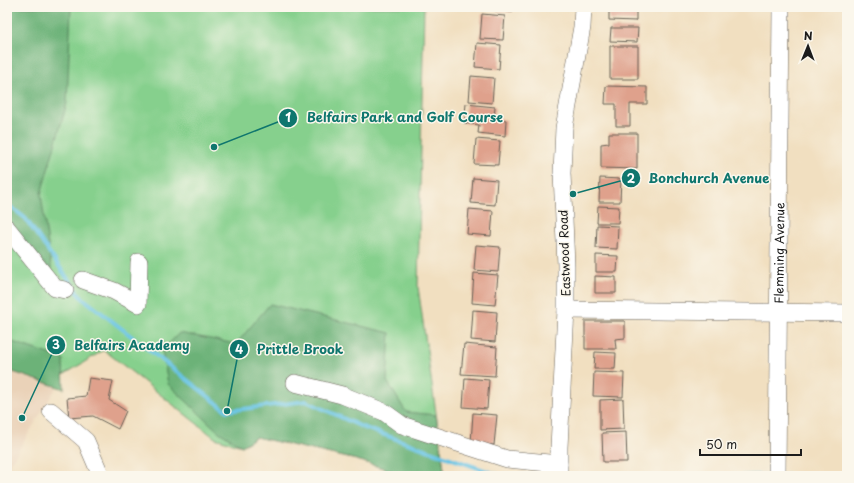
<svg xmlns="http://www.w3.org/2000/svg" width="854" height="483" font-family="'Playpen Sans',sans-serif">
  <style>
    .built { fill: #ead2b8 }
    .green { fill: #86d08d; stroke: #517654 }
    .forest { fill: #6cb278; stroke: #44674a }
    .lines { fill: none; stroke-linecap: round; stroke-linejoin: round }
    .stream { stroke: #67c4e5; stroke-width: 4 }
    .building { fill: #dfa18c }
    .minor-casing { stroke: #676055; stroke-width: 18 }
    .minor { stroke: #fff; stroke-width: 17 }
    .labels { text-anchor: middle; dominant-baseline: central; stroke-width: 3; stroke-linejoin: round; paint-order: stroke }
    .street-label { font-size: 12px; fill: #1c1c1c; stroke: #fbf7ec }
    .leader { fill: none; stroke: #0f766e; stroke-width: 1.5 }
    .callout-dot { fill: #0f766e; stroke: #fbf7ec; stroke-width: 1.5 }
    .mark-label { font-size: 12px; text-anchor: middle; font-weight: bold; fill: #fff }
    .callout-label { font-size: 13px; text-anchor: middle; font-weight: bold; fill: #0f766e; stroke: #fbf7ec; stroke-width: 3; stroke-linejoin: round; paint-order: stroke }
  </style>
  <rect width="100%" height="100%" fill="#fbf7ec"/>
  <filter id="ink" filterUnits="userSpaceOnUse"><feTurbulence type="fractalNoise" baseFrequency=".025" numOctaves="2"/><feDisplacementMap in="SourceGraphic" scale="8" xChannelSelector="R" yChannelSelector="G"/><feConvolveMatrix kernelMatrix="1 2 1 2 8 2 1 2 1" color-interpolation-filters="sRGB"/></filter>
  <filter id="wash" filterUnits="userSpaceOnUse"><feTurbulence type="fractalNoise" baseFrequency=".012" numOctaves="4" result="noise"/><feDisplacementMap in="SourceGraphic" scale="16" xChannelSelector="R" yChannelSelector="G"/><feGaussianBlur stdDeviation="0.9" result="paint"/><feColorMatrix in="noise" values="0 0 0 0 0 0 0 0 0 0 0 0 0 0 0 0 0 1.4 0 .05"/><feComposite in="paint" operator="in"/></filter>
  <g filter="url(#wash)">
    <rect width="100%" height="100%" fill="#f1dfc0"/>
    <path class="built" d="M 7,365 L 59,383 L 7,469 Z"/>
    <path class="green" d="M 7,7 L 424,7 L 418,287 L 445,476 L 417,476 L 393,471 L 357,460 L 256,437 L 242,446 L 215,438 L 104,350 L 60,377 L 7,360 Z"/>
    <path class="forest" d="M 7,7 L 71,7 L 67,103 L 41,194 L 52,273 L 7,221 Z
      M 270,304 L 390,333 L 387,381 L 406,412 L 436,415 L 445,476 L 417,476 L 393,471 L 357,460 L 256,437 L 242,446 L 219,432 L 168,384 L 162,351 L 179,333 L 236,344 Z
      M 7,340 L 63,359 L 64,389 L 7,370 Z"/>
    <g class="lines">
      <path class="stream" d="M 7,204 L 25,218 L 80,296 L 227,411 L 306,401 L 362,427 L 501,476
        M 787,475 L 791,476
        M 740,476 L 764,475"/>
    </g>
    <g id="blocks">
      <path class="building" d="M 488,7 L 512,7 L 512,12 L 488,10 Z
        M 609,7 L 636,8 L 636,21 L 609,20 Z
        M 482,14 L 505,16 L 503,40 L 480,39 Z
        M 611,28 L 638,28 L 637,42 L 610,41 Z
        M 477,43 L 501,45 L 499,69 L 475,67 Z
        M 610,46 L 638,46 L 638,79 L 610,79 Z
        M 471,76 L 494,78 L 492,103 L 469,101 Z
        M 606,86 L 647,87 L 647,104 L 630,104 L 630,126 L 616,126 L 616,104 L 605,104 Z
        M 466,104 L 495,107 L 494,118 L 506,120 L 505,136 L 478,133 L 479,125 L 464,123 Z
        M 609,133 L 637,133 L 637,169 L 601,168 L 601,144 L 609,143 Z
        M 476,139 L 500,141 L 498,165 L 474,164 Z
        M 473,178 L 497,180 L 495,205 L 471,203 Z
        M 600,178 L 621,179 L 620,202 L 599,202 Z
        M 598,206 L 619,207 L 618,223 L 597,223 Z
        M 469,209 L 493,211 L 491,236 L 467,234 Z
        M 597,225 L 618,226 L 617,249 L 596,248 Z
        M 476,245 L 500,247 L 498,272 L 474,270 Z
        M 596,255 L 618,256 L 617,272 L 596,272 Z
        M 474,273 L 498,275 L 495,305 L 472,303 Z
        M 595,276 L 616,277 L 616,293 L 595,293 Z
        M 473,310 L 497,312 L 495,342 L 471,340 Z
        M 585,321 L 625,321 L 625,338 L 615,339 L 616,349 L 585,349 Z
        M 464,344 L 497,347 L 495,376 L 461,374 Z
        M 595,352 L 616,353 L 615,369 L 594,369 Z
        M 594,372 L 624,373 L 623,397 L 593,396 Z
        M 89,378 L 113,381 L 109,400 L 126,411 L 118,429 L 93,416 L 69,418 L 67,398 L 86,396 Z
        M 465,378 L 489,380 L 487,409 L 463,407 Z
        M 623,399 L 624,429 L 600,430 L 600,400 Z
        M 473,413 L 497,415 L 494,445 L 471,443 Z
        M 626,432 L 627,462 L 603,462 L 602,433 Z"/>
    </g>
  </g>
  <g filter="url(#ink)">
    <use href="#blocks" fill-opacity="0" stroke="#676055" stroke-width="1"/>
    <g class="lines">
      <g class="minor-casing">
        <g id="minor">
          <path d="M 7,228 L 55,288 L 65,290"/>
          <path d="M 83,280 L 114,291 L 138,304 L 139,262"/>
          <path d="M 566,310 L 847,313"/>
          <path d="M 295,383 L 342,395 L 384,412 L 402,425 L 507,459 L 559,464"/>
          <path d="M 51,411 L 86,441 L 101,476"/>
          <path d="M 559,476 L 559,447 L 566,310 L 566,265 L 562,173 L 564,128 L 582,27 L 583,7"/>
          <path id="s1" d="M 777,476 L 781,7"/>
        </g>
      </g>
      <use href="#minor" class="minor"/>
    </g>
  </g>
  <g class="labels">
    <g class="street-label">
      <text transform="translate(564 253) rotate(-92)">Eastwood Road</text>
      <text stroke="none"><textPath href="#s1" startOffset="223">Flemming Avenue</textPath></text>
    </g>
  </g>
  <path class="leader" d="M214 147L288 118M573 194L631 178M22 418L56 345M227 411L239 349"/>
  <g class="callout-dot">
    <circle cx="214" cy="147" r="4"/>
    <circle cx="573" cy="194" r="4"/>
    <circle cx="22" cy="418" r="4"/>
    <circle cx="227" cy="411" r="4"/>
    <circle cx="288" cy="118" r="10"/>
    <circle cx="631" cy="178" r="10"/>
    <circle cx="56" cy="345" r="10"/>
    <circle cx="239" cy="349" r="10"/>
  </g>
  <g class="mark-label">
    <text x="288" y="122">1</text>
    <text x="631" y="183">2</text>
    <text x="56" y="349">3</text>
    <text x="239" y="354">4</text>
  </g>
  <g class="callout-label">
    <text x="405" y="122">Belfairs Park and Golf Course</text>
    <text x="709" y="183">Bonchurch Avenue</text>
    <text x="132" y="350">Belfairs Academy</text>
    <text x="300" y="354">Prittle Brook</text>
  </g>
  <rect width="854" height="483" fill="none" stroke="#fbf7ec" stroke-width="24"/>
  <g transform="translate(808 46) rotate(1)" stroke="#fbf7ec" stroke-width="3" paint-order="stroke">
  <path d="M0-3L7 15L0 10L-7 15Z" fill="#1c1c1c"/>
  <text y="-6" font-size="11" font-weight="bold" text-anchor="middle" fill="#1c1c1c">N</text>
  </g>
  <path d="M700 449v6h101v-6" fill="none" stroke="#1c1c1c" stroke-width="2"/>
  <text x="706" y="449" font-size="12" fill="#1c1c1c" stroke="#fbf7ec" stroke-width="3" paint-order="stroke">50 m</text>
</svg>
